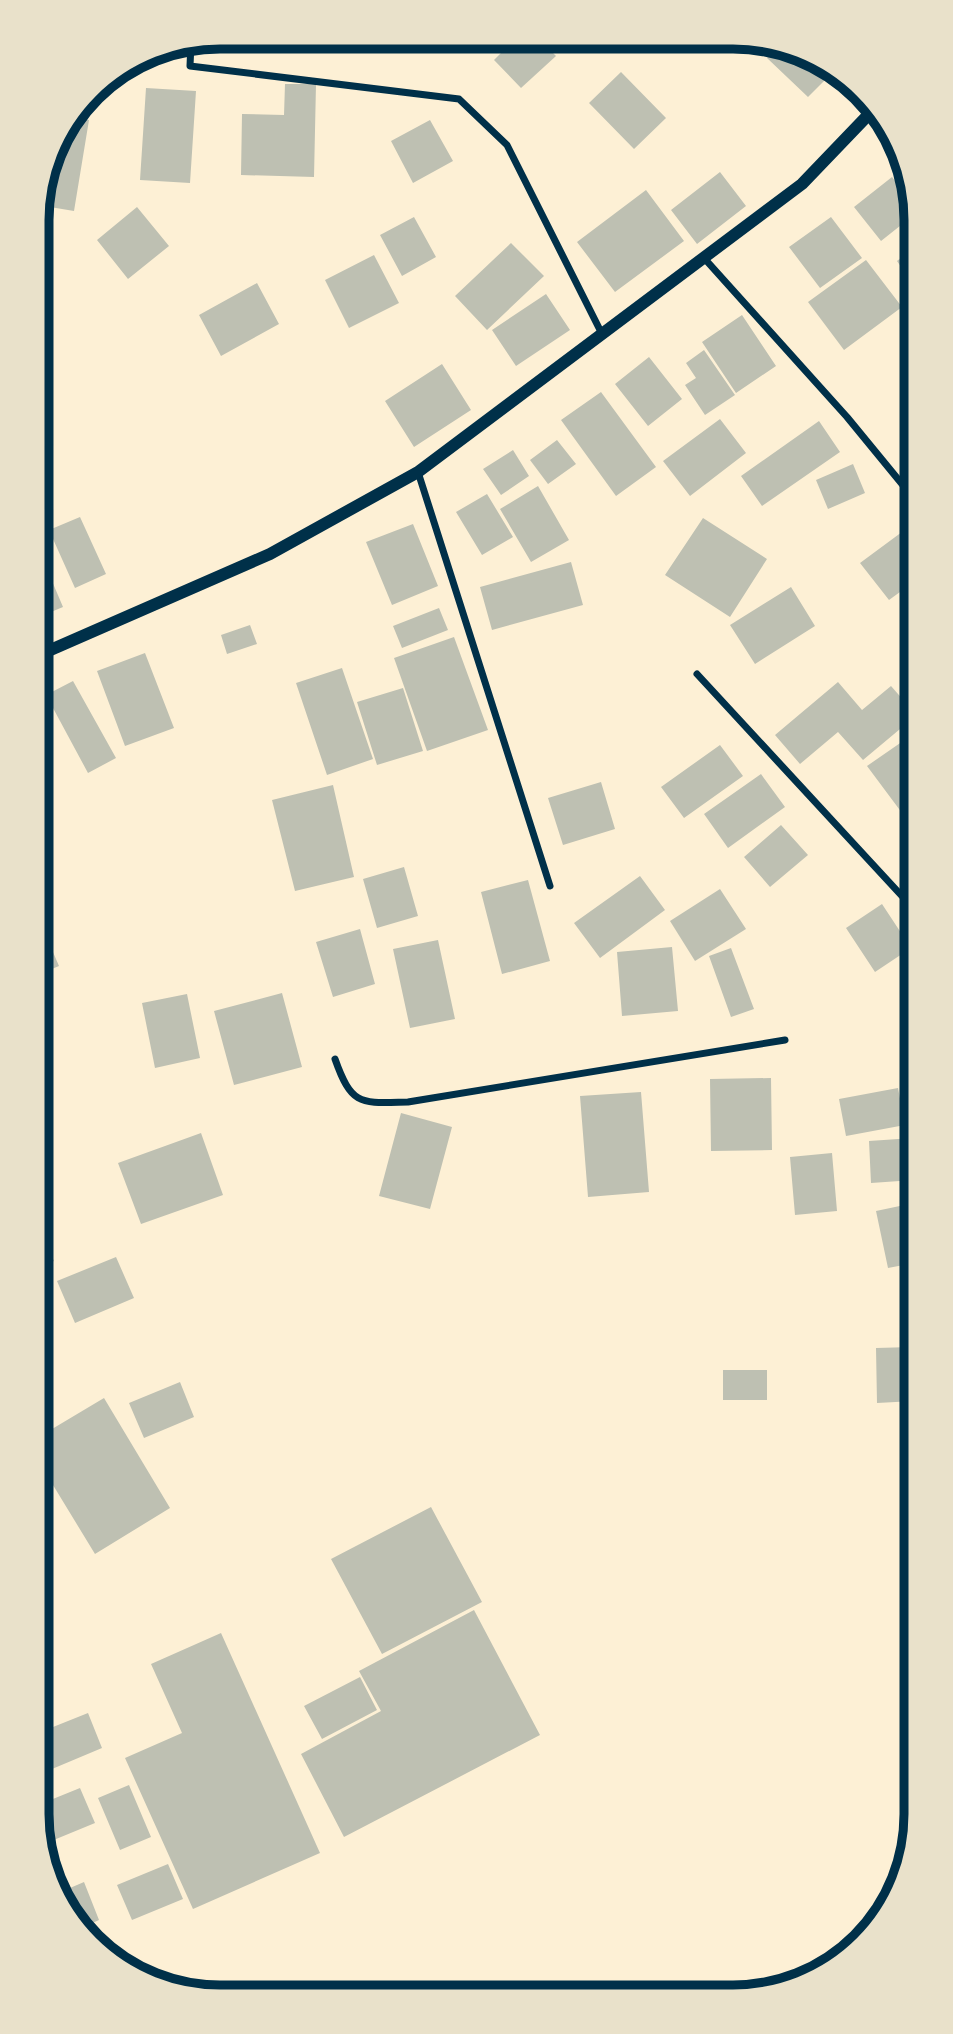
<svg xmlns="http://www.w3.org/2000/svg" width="953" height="2034" font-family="'Noto Sans',sans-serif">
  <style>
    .building { fill: #bec0b2 }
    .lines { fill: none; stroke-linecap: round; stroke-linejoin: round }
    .minor { stroke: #003049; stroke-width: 7 }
    .tertiary { stroke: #003049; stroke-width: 12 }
    .rim { fill: none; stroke: #003049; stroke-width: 9 }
  </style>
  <rect width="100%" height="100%" fill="#fdf0d5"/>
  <path class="building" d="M 220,37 L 250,37 L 250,47 L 201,47 L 201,41 Z
    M 453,38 L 482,38 L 474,51 Z
    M 515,39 L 539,39 L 556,56 L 521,88 L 494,60 Z
    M 563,39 L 586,39 L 577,51 Z
    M 779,45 L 804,58 L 833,72 L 808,97 L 767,58 Z
    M 621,72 L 666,118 L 634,149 L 589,103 Z
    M 285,84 L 316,84 L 314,177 L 241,175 L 242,114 L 284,115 Z
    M 146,88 L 196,91 L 190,183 L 140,180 Z
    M 72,117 L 89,120 L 74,211 L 38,205 L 56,139 Z
    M 430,120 L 453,161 L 413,183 L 391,141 Z
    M 720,172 L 746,206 L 697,244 L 671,210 Z
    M 892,177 L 910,200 L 910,218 L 881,241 L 854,207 Z
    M 646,190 L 684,241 L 615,292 L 577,242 Z
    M 137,207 L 169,246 L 128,279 L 97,240 Z
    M 414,217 L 436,257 L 402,276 L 380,235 Z
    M 831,217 L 862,258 L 820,288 L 789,247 Z
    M 511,243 L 544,276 L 487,330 L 455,296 Z
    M 910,251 L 910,280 L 897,261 Z
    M 374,255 L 399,303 L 349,328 L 325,280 Z
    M 866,260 L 902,307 L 844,350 L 808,302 Z
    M 257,283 L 279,324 L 221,356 L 199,315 Z
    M 546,294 L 570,330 L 516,366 L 492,330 Z
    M 742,315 L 776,366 L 736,393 L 702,342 Z
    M 704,350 L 735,395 L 705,415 L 685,385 L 696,378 L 686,363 Z
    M 649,357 L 682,399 L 648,426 L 615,384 Z
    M 442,364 L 471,410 L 414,447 L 385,401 Z
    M 601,392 L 656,467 L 616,496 L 561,420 Z
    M 720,419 L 746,453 L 690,496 L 663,461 Z
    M 819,421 L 840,452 L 762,506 L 741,476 Z
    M 557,440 L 576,464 L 548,484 L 530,460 Z
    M 513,450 L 529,476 L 501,495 L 483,469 Z
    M 853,464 L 865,493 L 828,509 L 816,480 Z
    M 538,486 L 569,540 L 531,562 L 500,509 Z
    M 487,494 L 513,537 L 482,555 L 456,512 Z
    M 80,517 L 106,574 L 75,588 L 49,530 Z
    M 703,518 L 767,559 L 730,617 L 665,575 Z
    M 413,524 L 438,586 L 392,605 L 366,542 Z
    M 906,529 L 911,536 L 911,584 L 889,600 L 860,563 Z
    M 38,548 L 63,607 L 39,617 L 39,594 Z
    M 571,562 L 583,605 L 492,630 L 480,587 Z
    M 791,587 L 815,626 L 755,664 L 730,625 Z
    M 911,605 L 912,623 L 903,611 Z
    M 439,608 L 448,630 L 402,648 L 393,626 Z
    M 250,625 L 257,644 L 227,654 L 221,635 Z
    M 454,637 L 488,730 L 427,751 L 394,658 Z
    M 145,653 L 174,728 L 125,746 L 97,671 Z
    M 342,668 L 373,759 L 327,775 L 296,683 Z
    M 73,681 L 116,758 L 88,773 L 46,695 Z
    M 838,682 L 862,710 L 891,686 L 912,710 L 912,719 L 863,760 L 838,732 L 800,764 L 775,735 Z
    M 403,688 L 423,751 L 377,765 L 357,702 Z
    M 906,739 L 912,747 L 912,812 L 905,817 L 867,766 Z
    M 720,745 L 743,776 L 684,818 L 661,787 Z
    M 761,774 L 785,807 L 728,848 L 704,814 Z
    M 601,782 L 615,829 L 563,845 L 548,798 Z
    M 333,785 L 354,877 L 295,891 L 272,800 Z
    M 781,825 L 808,855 L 770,887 L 744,857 Z
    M 404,867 L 418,916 L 377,928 L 363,879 Z
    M 640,876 L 665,910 L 600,958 L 574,923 Z
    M 528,880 L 550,961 L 502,974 L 481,892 Z
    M 720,889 L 746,929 L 695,961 L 670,921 Z
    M 882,904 L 911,948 L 875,972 L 846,928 Z
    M 40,922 L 59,966 L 40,974 Z
    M 360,929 L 375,984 L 333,997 L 316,942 Z
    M 438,940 L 455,1019 L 410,1028 L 393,949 Z
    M 672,947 L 678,1011 L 622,1016 L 617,952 Z
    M 731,948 L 754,1009 L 731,1017 L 709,956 Z
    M 913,986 L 913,1012 L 904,990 Z
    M 282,993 L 302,1067 L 234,1085 L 214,1011 Z
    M 187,994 L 200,1058 L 155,1068 L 142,1003 Z
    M 771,1078 L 772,1150 L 711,1151 L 710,1079 Z
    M 898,1088 L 905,1125 L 846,1136 L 839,1099 Z
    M 641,1092 L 649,1192 L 588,1197 L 580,1096 Z
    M 401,1113 L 452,1127 L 430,1209 L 379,1196 Z
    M 201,1133 L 223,1195 L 141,1224 L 118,1163 Z
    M 913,1138 L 914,1180 L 871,1183 L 869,1141 Z
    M 832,1153 L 837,1211 L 795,1215 L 790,1157 Z
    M 914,1203 L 914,1263 L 888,1268 L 876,1211 Z
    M 41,1234 L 54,1261 L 41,1267 Z
    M 116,1257 L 134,1298 L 75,1323 L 57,1281 Z
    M 912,1347 L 914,1401 L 877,1403 L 876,1348 Z
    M 723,1370 L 767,1370 L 767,1400 L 723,1400 Z
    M 180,1382 L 194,1417 L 144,1438 L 129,1403 Z
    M 104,1398 L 170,1508 L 95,1554 L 42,1467 L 42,1435 Z
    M 431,1507 L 482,1602 L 382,1654 L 331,1559 Z
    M 474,1610 L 540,1735 L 344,1837 L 301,1754 L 381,1711 L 359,1671 Z
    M 221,1633 L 320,1853 L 193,1909 L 125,1758 L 182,1733 L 151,1664 Z
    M 360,1677 L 377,1710 L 322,1739 L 304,1706 Z
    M 88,1713 L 102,1748 L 52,1769 L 43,1746 L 43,1731 Z
    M 129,1785 L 151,1837 L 120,1850 L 98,1798 Z
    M 80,1788 L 95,1823 L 44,1844 L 43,1803 Z
    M 168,1864 L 183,1899 L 132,1920 L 117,1885 Z
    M 84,1882 L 99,1920 L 84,1927 L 63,1891 Z"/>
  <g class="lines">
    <path class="minor" d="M 191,43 L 190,66 L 459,99 L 507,145 L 602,334
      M 704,258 L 847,417 L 911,495
      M 418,472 L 550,886
      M 697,674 L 913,908
      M 335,1059 C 352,1107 361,1103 408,1102 L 785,1040"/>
    <path class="tertiary" d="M 39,655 L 270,554 L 418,472 L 802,184 L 872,111"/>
  </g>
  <path d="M0 0H953V2034H0ZM220 49H733A171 171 0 0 1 904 220V1814A171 171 0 0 1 733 1985H220A171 171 0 0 1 49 1814V220A171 171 0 0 1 220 49Z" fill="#e9e1ca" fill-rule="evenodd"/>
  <path class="rim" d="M220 49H733A171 171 0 0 1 904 220V1814A171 171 0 0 1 733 1985H220A171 171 0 0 1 49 1814V220A171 171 0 0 1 220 49Z"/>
</svg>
